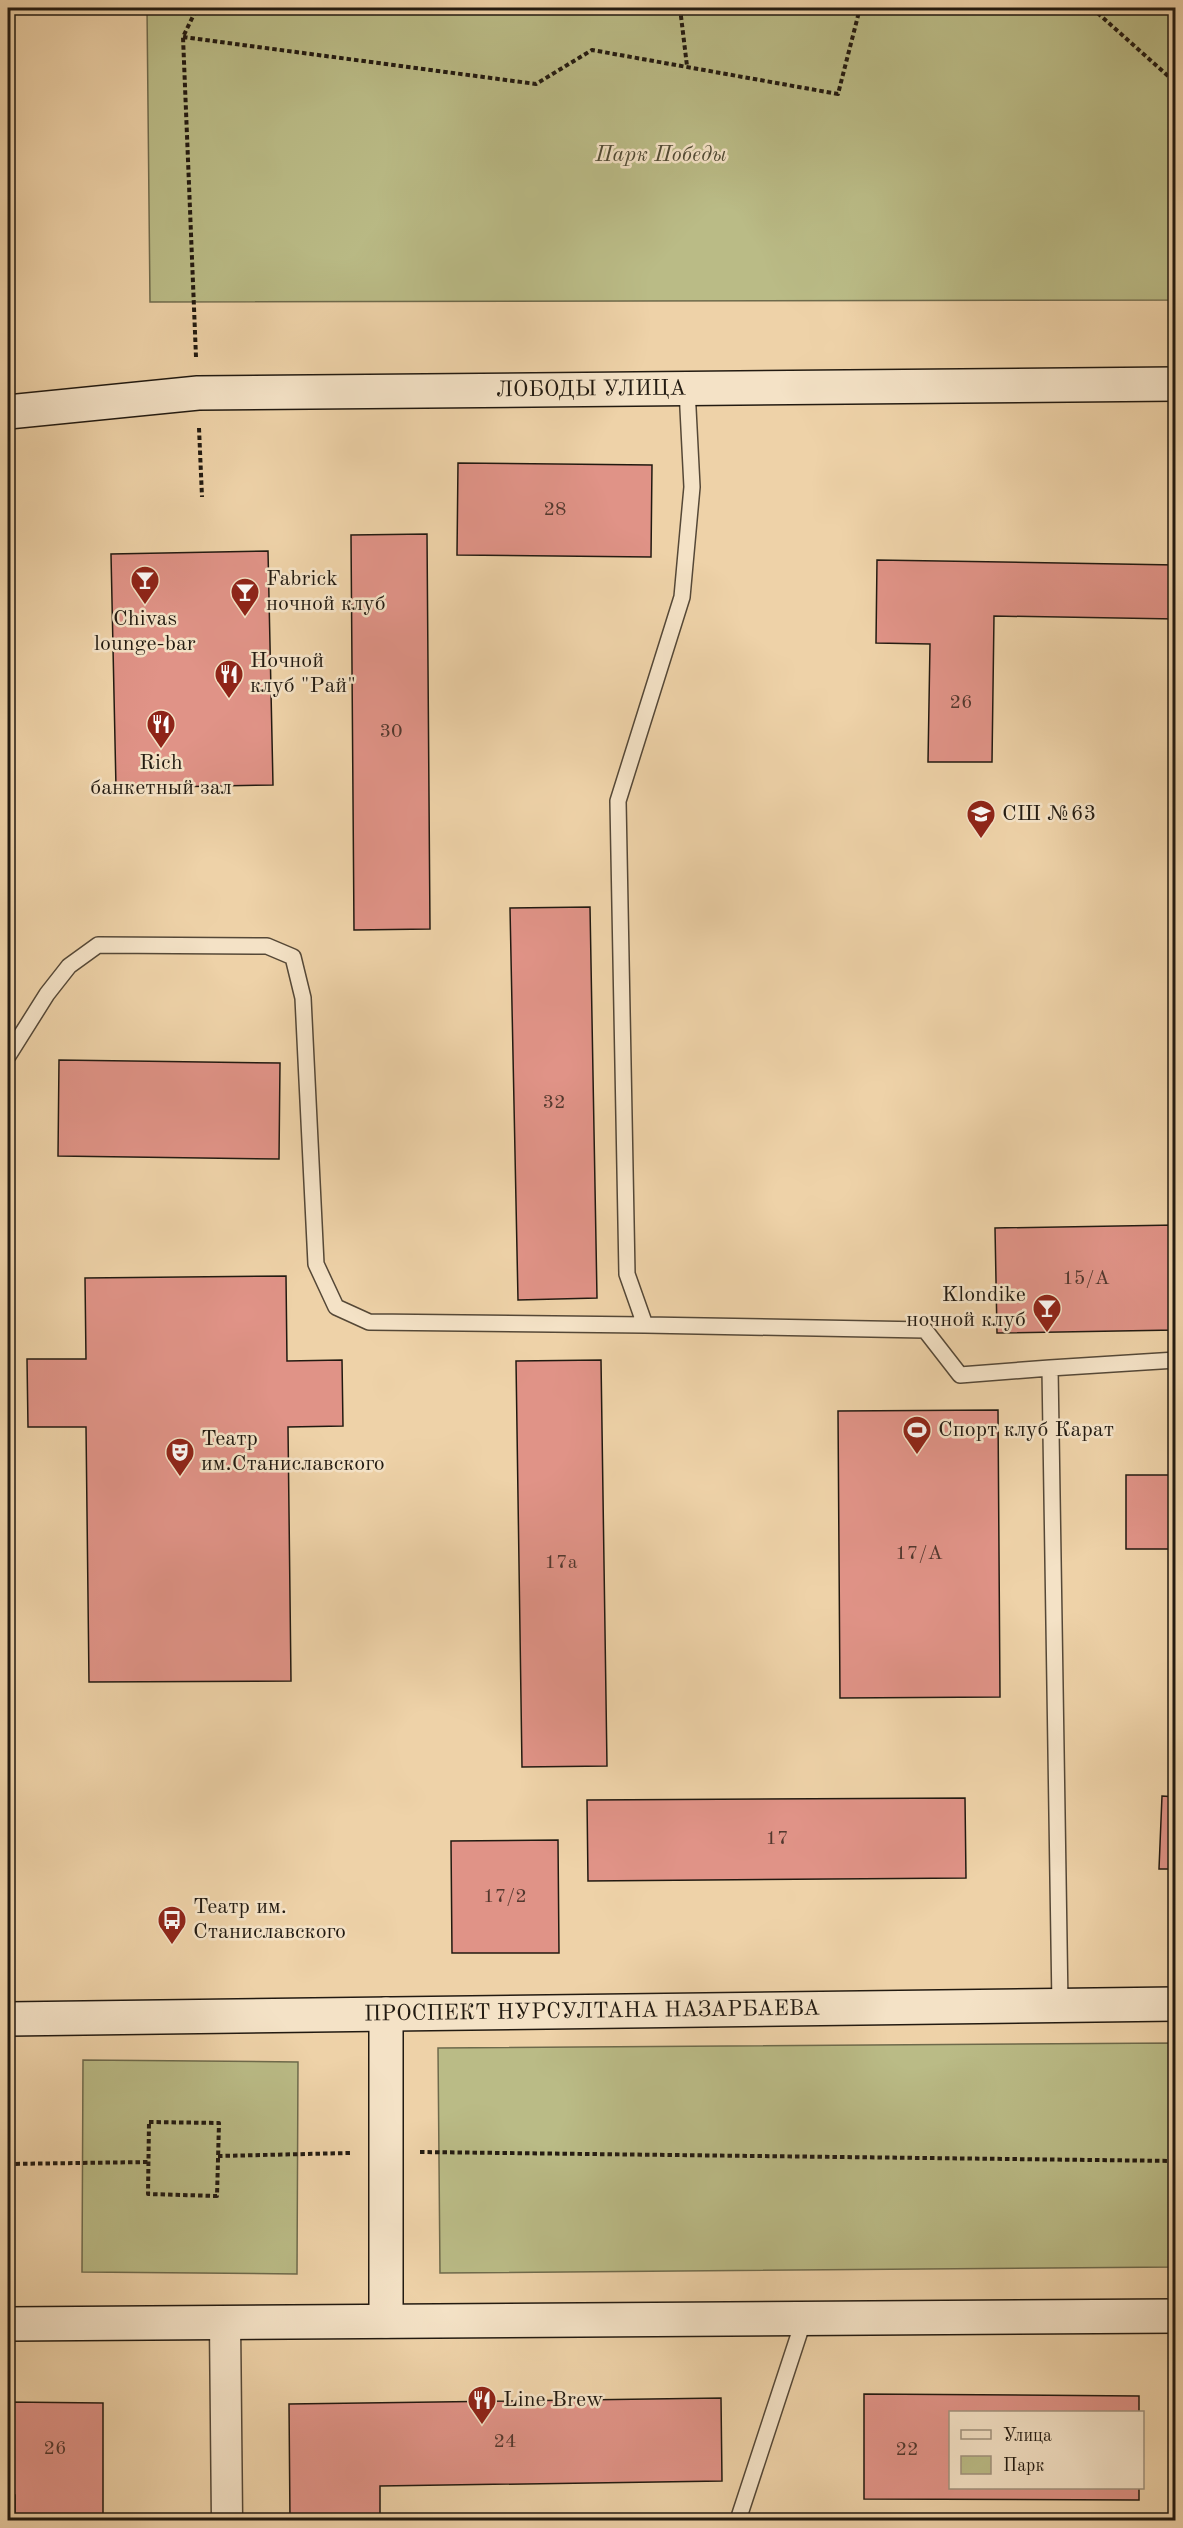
<svg xmlns="http://www.w3.org/2000/svg" width="1183" height="2528" font-family="'Old Standard TT',serif">
  <style>
    .green { fill: #babb86; stroke: #6e6a4c; stroke-width: 1.5 }
    .building { fill: #e09387; stroke: #221a11; stroke-width: 1.5 }
    .lines { fill: none; stroke-linecap: round; stroke-linejoin: round }
    .lane-casing { stroke: #554837; stroke-width: 18 }
    .street-casing { stroke: #554837; stroke-width: 33 }
    .secondary-casing { stroke: #221a11; stroke-width: 36 }
    .path { stroke: #221a11; stroke-width: 4; stroke-dasharray: 4.5 3; stroke-linecap: butt }
    .lane { stroke: #f4e2c6; stroke-width: 15 }
    .street { stroke: #f4e2c6; stroke-width: 30 }
    .secondary { stroke: #f4e2c6; stroke-width: 33 }
    .labels { text-anchor: middle; dominant-baseline: central; stroke-width: 5; stroke-linejoin: round; paint-order: stroke }
    .number-label { font-size: 20px; fill: #52382e }
    .park-label { font-size: 22px; font-style: italic; fill: #504a34; stroke: #f4e2c6 }
    .street-label { font-size: 22px; fill: #221a11; stroke: #f4e2c6 }
    .poi-label { font-size: 22px; fill: #221a11; stroke: #f4e2c6; text-anchor: start }
  </style>
  <rect width="100%" height="100%" fill="#eed2a8"/>
  <filter id="stains"><feTurbulence type="fractalNoise" baseFrequency=".00333" numOctaves="4"/><feColorMatrix values="0 0 0 0 .2 0 0 0 0 .09 0 0 0 0 .02 0 0 0 .5 -.17"/></filter>
  <radialGradient id="worn" r=".72"><stop offset=".6" stop-color="#630" stop-opacity="0"/><stop offset="1" stop-color="#630" stop-opacity=".3"/></radialGradient>
  <path class="green" d="M 147,8 L 1175,8 L 1175,300 L 150,302 Z
    M 1175,2043 L 1175,2267 L 440,2273 L 438,2048 Z
    M 83,2060 L 298,2062 L 297,2274 L 82,2272 Z"/>
  <path class="building" d="M 458,463 L 652,465 L 651,557 L 457,555 Z
    M 8,512 L 10,512 L 13,902 L 8,902 Z
    M 427,534 L 430,929 L 354,930 L 351,535 Z
    M 268,551 L 273,785 L 116,788 L 111,554 Z
    M 877,560 L 1176,565 L 1176,619 L 994,616 L 992,762 L 928,762 L 930,644 L 876,643 Z
    M 590,907 L 597,1298 L 518,1300 L 510,908 Z
    M 59,1060 L 280,1063 L 279,1159 L 58,1156 Z
    M 1176,1225 L 1176,1330 L 997,1333 L 995,1228 Z
    M 286,1276 L 287,1361 L 342,1360 L 343,1426 L 288,1427 L 291,1681 L 89,1682 L 86,1427 L 28,1427 L 27,1359 L 86,1359 L 85,1278 Z
    M 601,1360 L 607,1766 L 522,1767 L 516,1361 Z
    M 998,1410 L 1000,1697 L 840,1698 L 838,1411 Z
    M 1126,1475 L 1176,1475 L 1176,1549 L 1126,1549 Z
    M 1162,1796 L 1176,1797 L 1176,1869 L 1159,1869 Z
    M 965,1798 L 966,1878 L 588,1881 L 587,1800 Z
    M 558,1840 L 559,1953 L 452,1953 L 451,1841 Z
    M 864,2394 L 1139,2396 L 1139,2412 L 950,2412 L 950,2488 L 1139,2488 L 1139,2500 L 864,2499 Z
    M 721,2398 L 722,2481 L 380,2486 L 380,2520 L 290,2520 L 289,2404 Z
    M 8,2402 L 103,2403 L 103,2520 L 15,2520 L 15,2495 L 8,2495 Z"/>
  <g class="lines">
    <g class="lane-casing">
      <path id="lane" d="M 687,389 L 692,487 L 682,597 L 618,801 L 627,1274 L 645,1325 L 925,1330 L 960,1375 L 1050,1368
        M 8,1056 L 47,994 L 69,966 L 98,945 L 267,946 L 293,957 L 303,998 L 316,1264 L 336,1307 L 369,1322 L 645,1325
        M 1060,2005 L 1050,1368 L 1176,1360
        M 738,2520 L 804,2319"/>
    </g>
    <g class="street-casing">
      <path id="street" d="M 225,2323 L 227,2520"/>
    </g>
    <g class="secondary-casing">
      <g id="secondary">
        <path id="s1" d="M 8,412 L 198,393 L 1176,384"/>
        <path id="s2" d="M 8,2019 L 1176,2004"/>
        <path d="M 386,2321 L 386,2014"/>
        <path d="M 8,2324 L 1176,2316"/>
      </g>
    </g>
    <path class="path" d="M 680,8 L 687,66
      M 1092,8 L 1176,83
      M 183,37 L 536,84 L 592,50 L 838,94 L 860,8
      M 196,357 L 183,37 L 197,8
      M 199,428 L 202,497
      M 149,2122 L 219,2123 L 217,2196 L 148,2194 Z
      M 420,2152 L 1176,2161
      M 218,2156 L 350,2153
      M 8,2164 L 149,2162"/>
    <use href="#lane" class="lane"/>
    <use href="#street" class="street"/>
    <use href="#secondary" class="secondary"/>
  </g>
  <defs>
    <g id="bar-pin" transform="scale(1.5)"><path d="M0 17L-7.5 6A9.5 9.5 0 1 1 7.5 6Z" fill="#8f2418" stroke="#f4e2c6"/><path d="M-6-5H6L.8 .8V4.5H3.5V6h-7V4.5H-.8V.8Z" fill="#fff"/></g>
    <g id="restaurant-pin" transform="scale(1.5)"><path d="M0 17L-7.5 6A9.5 9.5 0 1 1 7.5 6Z" fill="#8f2418" stroke="#f4e2c6"/><path d="M-5-6h1v4h1v-4h1v4h1v-4h1v5L-1.5 .5V6h-2V.5L-5-1ZM5-6V6H3V1.5H1.5Q1.5-4 5-6Z" fill="#fff"/></g>
    <g id="school-pin" transform="scale(1.5)"><path d="M0 17L-7.5 6A9.5 9.5 0 1 1 7.5 6Z" fill="#8f2418" stroke="#f4e2c6"/><path d="M0-5L7-2L0 1L-7-2ZM-4 1L0 2.5L4 1V4Q0 6-4 4Z" fill="#fff"/></g>
    <g id="stadium-pin" transform="scale(1.5)"><path d="M0 17L-7.5 6A9.5 9.5 0 1 1 7.5 6Z" fill="#8f2418" stroke="#f4e2c6"/><path d="M0-5a6.5 5 0 1 0 0 10a6.5 5 0 1 0 0-10ZM-3.5-1.8h7v3.6h-7Z" fill="#fff"/></g>
    <g id="theatre-pin" transform="scale(1.5)"><path d="M0 17L-7.5 6A9.5 9.5 0 1 1 7.5 6Z" fill="#8f2418" stroke="#f4e2c6"/><path d="M-5-5.5Q0-4 5-5.5V0Q5 5 0 6Q-5 5-5 0ZM-3.3-2.5H-1v1.5H-3.3ZM1-2.5H3.3v1.5H1ZM-2.8 1Q0 5.5 2.8 1Z" fill="#fff"/></g>
    <g id="bus-pin" transform="scale(1.5)"><path d="M0 17L-7.5 6A9.5 9.5 0 1 1 7.5 6Z" fill="#8f2418" stroke="#f4e2c6"/><path d="M-5-6H5V4H4V6H2V4H-2V6H-4V4H-5ZM-3.5-4V0h7V-4ZM-3.5 1.2v1.5H-2V1.2ZM2 1.2v1.5H3.5V1.2Z" fill="#fff"/></g>
  </defs>
  <g fill-rule="evenodd">
    <use href="#bar-pin" x="145" y="580"/>
    <use href="#bar-pin" x="245" y="592"/>
    <use href="#restaurant-pin" x="229" y="674"/>
    <use href="#restaurant-pin" x="161" y="724"/>
    <use href="#school-pin" x="981" y="814"/>
    <use href="#bar-pin" x="1047" y="1308"/>
    <use href="#stadium-pin" x="917" y="1430"/>
    <use href="#theatre-pin" x="180" y="1452"/>
    <use href="#bus-pin" x="172" y="1920"/>
    <use href="#restaurant-pin" x="482" y="2400"/>
  </g>
  <g class="labels">
    <g class="number-label">
      <text x="555" y="510">28</text>
      <text x="961" y="703">26</text>
      <text x="391" y="732">30</text>
      <text x="554" y="1103">32</text>
      <text x="1086" y="1279">15/А</text>
      <text x="919" y="1554">17/А</text>
      <text x="561" y="1563">17а</text>
      <text x="777" y="1839">17</text>
      <text x="505" y="1897">17/2</text>
      <text x="505" y="2442">24</text>
      <text x="55" y="2449">26</text>
      <text x="907" y="2450">22</text>
    </g>
    <g class="park-label">
      <text x="661" y="155">Парк Победы</text>
    </g>
    <g class="street-label">
      <text stroke="none"><textPath href="#s1" startOffset="584">ЛОБОДЫ УЛИЦА</textPath></text>
      <text stroke="none"><textPath href="#s2" startOffset="584">ПРОСПЕКТ НУРСУЛТАНА НАЗАРБАЕВА</textPath></text>
    </g>
    <g class="poi-label">
      <text x="266" y="579">Fabrick<tspan x="266" dy="25">ночной клуб</tspan></text>
      <text x="145" y="619" text-anchor="middle">Chivas<tspan x="145" dy="25">lounge-bar</tspan></text>
      <text x="250" y="661">Ночной<tspan x="250" dy="25">клуб "Рай"</tspan></text>
      <text x="161" y="763" text-anchor="middle">Rich<tspan x="161" dy="25">банкетный зал</tspan></text>
      <text x="1002" y="814">СШ №63</text>
      <text x="1026" y="1295" text-anchor="end">Klondike<tspan x="1026" dy="25">ночной клуб</tspan></text>
      <text x="938" y="1430">Спорт клуб Карат</text>
      <text x="201" y="1439">Театр<tspan x="201" dy="25">им.Станиславского</tspan></text>
      <text x="193" y="1907">Театр им.<tspan x="193" dy="25">Станиславского</tspan></text>
      <text x="503" y="2400">Line Brew</text>
    </g>
  </g>
  <rect width="1183" height="2528" fill="none" stroke="#eed2a8" stroke-width="30"/>
  <rect x="9" y="9" width="1165" height="2510" fill="none" stroke="#221a11" stroke-width="3"/>
  <rect x="15" y="15" width="1153" height="2498" fill="none" stroke="#221a11" stroke-width="1.5"/>
  <rect x="949" y="2411" width="195" height="78" fill="#f4e2c6" stroke="#a0927e" stroke-width="1.5"/>
  <rect x="961" y="2430" width="30" height="9" fill="#f4e2c6" stroke="#a0927e" stroke-width="1.5"/>
  <text x="1003" y="2441" font-size="18" fill="#221a11">Улица</text>
  <rect x="961" y="2456" width="30" height="18" fill="#babb86" stroke="#a0927e" stroke-width="1.5"/>
  <text x="1003" y="2471" font-size="18" fill="#221a11">Парк</text>
  <rect width="100%" height="100%" filter="url(#stains)"/>
  <rect width="100%" height="100%" fill="url(#worn)"/>
</svg>
